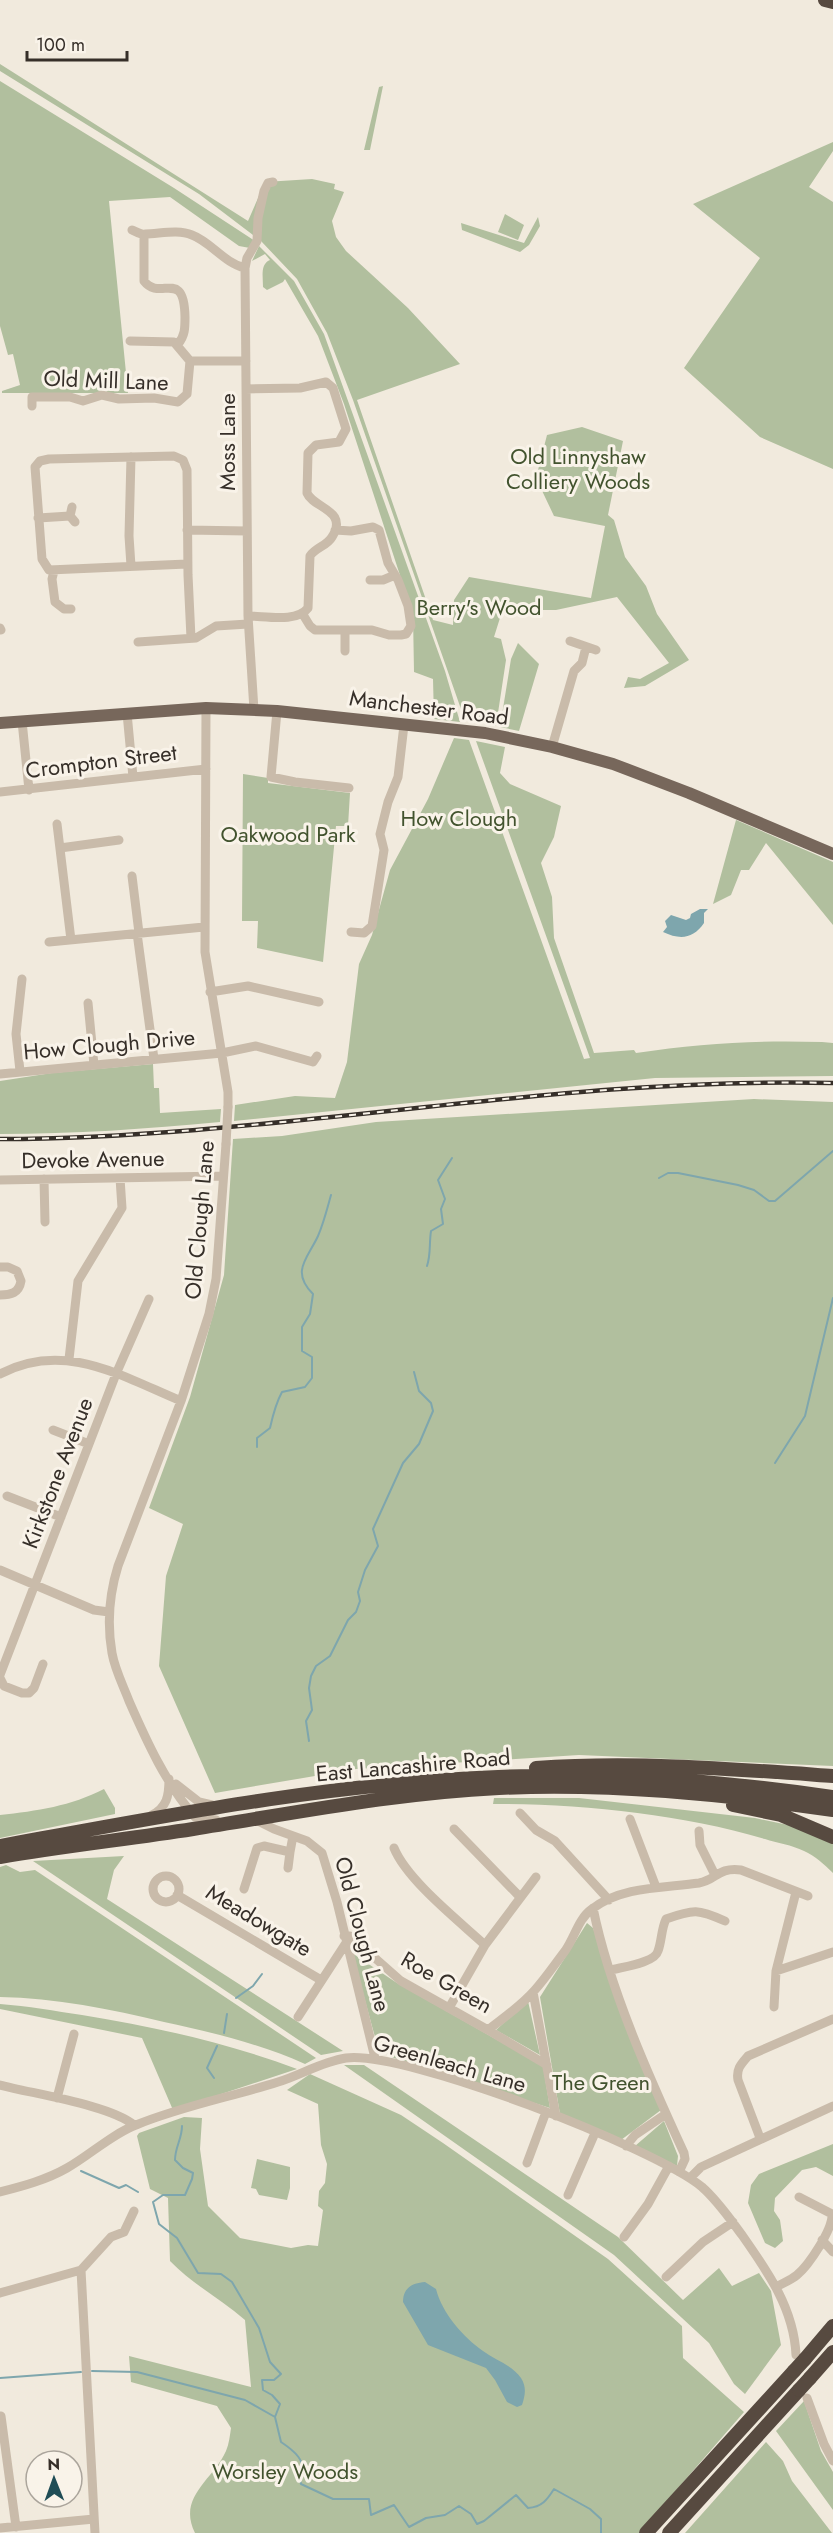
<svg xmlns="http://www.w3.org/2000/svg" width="833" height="2533" font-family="Jost,sans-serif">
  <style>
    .green { fill: #b1bf9e }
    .water { fill: #7ea6ad }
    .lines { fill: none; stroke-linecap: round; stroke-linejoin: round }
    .stream { stroke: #7ea6ad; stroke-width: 2 }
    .minor { stroke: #c9bbaa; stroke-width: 9 }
    .major { stroke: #77675b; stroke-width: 12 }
    .highway { stroke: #574a40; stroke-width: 14 }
    .rail-casing { stroke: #362f29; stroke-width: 4.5 }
    .rail { stroke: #f9f3e9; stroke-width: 2; stroke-dasharray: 7; stroke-linecap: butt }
    .minor-bridge { stroke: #c9bbaa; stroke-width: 9 }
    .highway-bridge { stroke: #574a40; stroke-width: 14 }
    .labels { text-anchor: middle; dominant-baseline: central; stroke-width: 6; stroke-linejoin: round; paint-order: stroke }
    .street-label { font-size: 22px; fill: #362f29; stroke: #f9f3e9 }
    .park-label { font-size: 22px; fill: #42532e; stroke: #f9f3e9 }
  </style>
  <rect width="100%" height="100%" fill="#f1eadd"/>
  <path class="green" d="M 0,64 L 248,221 L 265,182 L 312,179 L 335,184 L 334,189 L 344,192 L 332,221 L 336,237 L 346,251 L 408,308 L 460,364 L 357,400 L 433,620 L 453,625 L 454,600 L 469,577 L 591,598 L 605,526 L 554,516 L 536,478 L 547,435 L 582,427 L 623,441 L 608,515 L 614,520 L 625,557 L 646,586 L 657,614 L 689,660 L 645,686 L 624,688 L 628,677 L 640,679 L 669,663 L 617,597 L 556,610 L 542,610 L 505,602 L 494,637 L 501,639 L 506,660 L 496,726 L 462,712 L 353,400 L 327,333 L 297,279 L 261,241 L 199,194 L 0,71 Z
    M 0,81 L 174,188 L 255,241 L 250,248 L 239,246 L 170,197 L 109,201 L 128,393 L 2,393 L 2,391 L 20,385 L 13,354 L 8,355 L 0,326 Z
    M 383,86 L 370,150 L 364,150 L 379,87 Z
    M 833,142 L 833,151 L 809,187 L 833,202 L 833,469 L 760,437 L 684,368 L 760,258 L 693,204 Z
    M 505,214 L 524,225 L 518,240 L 498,232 Z
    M 538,217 L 540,226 L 529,245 L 520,252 L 462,230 L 461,223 L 524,243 Z
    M 259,246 L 294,281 L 324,334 L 445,671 L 460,722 L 434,719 L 433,679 L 414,672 L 413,615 L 378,508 L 344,404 L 318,336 L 285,279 L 283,282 L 267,290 L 263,287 C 263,277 260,264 270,260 L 265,254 L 252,261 Z
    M 518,643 L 539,664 L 519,731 L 500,727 L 511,659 Z
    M 454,738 L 469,740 L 584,1059 L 590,1058 L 476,741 L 505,747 L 500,773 L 510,784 L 561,806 L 554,837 L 541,863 L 552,897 L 554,938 L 594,1053 L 634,1050 L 636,1053 C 701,1043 757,1040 822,1042 L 833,1043 L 833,1076 L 655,1078 L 234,1121 L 235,1105 L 295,1096 L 335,1098 L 347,1062 L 359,964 L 372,935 L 390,870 L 428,799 Z
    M 243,774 L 268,778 L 268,783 L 350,793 L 348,826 L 336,826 L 323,962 L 257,948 L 258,921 L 242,921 Z
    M 736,820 L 833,862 L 833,925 L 766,843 L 749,870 L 741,870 L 731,895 L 713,904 Z
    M 153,1064 L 154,1088 L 159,1088 L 160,1113 L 221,1109 L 220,1122 C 147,1129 74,1134 0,1134 L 0,1081 L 52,1073 Z
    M 754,1099 L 833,1102 L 833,1766 L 579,1755 L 356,1769 L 215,1793 L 159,1666 L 166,1576 L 183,1524 L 149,1508 L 190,1397 L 224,1275 L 233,1139 L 282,1136 L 376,1122 Z
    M 104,1789 L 115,1808 L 115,1814 L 0,1838 L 0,1815 C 37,1811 71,1806 104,1789 Z
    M 494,1798 L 579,1798 L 755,1818 L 793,1826 L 833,1844 L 833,1873 C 824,1864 815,1856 804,1851 C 792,1845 777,1843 765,1839 C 680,1814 581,1804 493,1804 Z
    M 124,1856 L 114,1870 L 107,1899 L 343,2051 L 321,2055 L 33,1861 Z
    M 6,1865 L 20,1872 L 35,1870 L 316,2058 L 305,2064 C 260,2044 211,2032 164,2022 C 111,2009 55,1998 0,1997 L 0,1867 Z
    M 587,1923 L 593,1928 L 661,2110 L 621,2140 L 560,2114 L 540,1997 Z
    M 352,1953 L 397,1983 L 543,2066 L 550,2108 L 391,2057 L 378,2048 Z
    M 528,2001 L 540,2055 L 496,2030 Z
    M 0,2004 C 28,2006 55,2011 82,2015 C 156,2027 228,2043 297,2069 L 173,2110 L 142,2038 L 0,2009 Z
    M 344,2065 L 364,2065 L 618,2237 L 683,2300 L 719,2268 L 732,2286 L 759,2273 L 771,2291 L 781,2345 L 745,2394 L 734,2384 L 709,2343 L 614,2255 Z
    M 310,2074 L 401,2115 L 443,2143 L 608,2259 L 682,2326 L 683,2358 L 744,2412 L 639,2533 L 195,2533 C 177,2497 213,2480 226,2451 C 229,2444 230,2435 231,2428 L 217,2406 L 131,2382 L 129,2356 L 251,2387 L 245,2320 C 221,2299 192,2284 170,2261 L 168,2198 L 150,2189 L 137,2136 L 139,2133 L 184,2117 L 202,2118 L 200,2149 L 208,2206 L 240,2238 L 291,2248 L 308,2245 L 318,2246 L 323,2210 L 318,2206 L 319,2191 L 325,2183 L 327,2164 L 321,2145 L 318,2104 L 287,2090 Z
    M 664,2121 L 678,2156 L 677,2166 L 635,2146 Z
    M 833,2144 L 833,2176 L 816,2167 L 802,2170 L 775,2198 L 774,2211 L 780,2220 L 783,2241 L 775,2248 L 765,2243 L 748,2203 L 751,2185 L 759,2174 Z
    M 257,2159 L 290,2167 L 290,2188 L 287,2200 L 259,2195 L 256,2189 L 251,2188 Z
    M 804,2401 L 821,2451 L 833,2472 L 833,2510 L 776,2431 Z
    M 766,2442 L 783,2461 L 792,2481 L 832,2533 L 685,2533 Z"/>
  <path class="water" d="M 700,909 L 708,909 L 704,913 L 704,923 C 693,939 680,940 663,932 L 667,927 L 665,921 L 671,915 L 686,920 L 690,918 L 691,914 Z
    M 425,2282 L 436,2289 C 442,2313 463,2337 483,2351 C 495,2360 512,2365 521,2378 C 527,2387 525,2396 522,2405 L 517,2407 L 507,2402 L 495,2380 L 486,2368 L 428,2345 L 403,2302 C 403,2288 412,2283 425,2282 Z"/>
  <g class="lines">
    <path class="stream" d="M 659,1178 L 668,1173 L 678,1173 L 738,1185 L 754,1190 L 769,1201 L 775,1201 L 833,1151
      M 427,1266 C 431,1254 429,1244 431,1231 L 443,1224 L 441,1209 L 445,1199 L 438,1180 L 452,1158
      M 257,1447 L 257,1438 L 270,1428 C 272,1419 277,1401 282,1392 L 305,1387 L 312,1378 L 312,1357 L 302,1351 L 302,1327 L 310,1314 L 313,1294 C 290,1271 308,1258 318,1236 C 324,1222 327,1209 331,1195
      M 775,1463 L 805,1416 L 833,1298
      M 309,1741 L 306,1721 L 312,1710 L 309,1688 L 311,1676 L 316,1666 L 330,1656 L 348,1620 L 356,1612 L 360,1601 L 358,1592 L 365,1570 L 378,1546 L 373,1529 L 403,1463 L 419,1444 L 433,1411 L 431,1403 L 419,1391 L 414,1372
      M 236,1998 L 253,1986 L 262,1974
      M 224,2033 L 227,2014
      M 214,2078 L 207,2068 L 217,2046
      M 182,2126 C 182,2139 175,2147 175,2160 L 183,2168 L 193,2173 L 192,2179 L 185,2195 L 163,2195 L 153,2202 L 159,2224 L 177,2238 L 198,2273 L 221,2274 L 232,2282 L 259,2328 L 270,2362 L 281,2374 L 274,2380 L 262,2380 L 263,2390 L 272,2395 L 280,2404 L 275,2417 L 281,2442 C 293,2450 309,2462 299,2476 L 301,2484 L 333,2499 L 369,2499 L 371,2515 L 394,2505 L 409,2527 L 426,2518 L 445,2515 L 459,2506 L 471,2514 L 477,2524 L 484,2521 L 516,2495 L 528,2508 C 542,2507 547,2500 554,2489 L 590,2509 L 601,2519 L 601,2533
      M 81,2171 L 119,2188 L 126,2185 L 138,2192
      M 92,2371 L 137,2372 L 245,2400 L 275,2417
      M 0,2378 L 81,2372"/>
    <path class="minor" d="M 132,230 C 135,231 141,235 145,234 C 159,234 178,229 192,235 C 211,242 224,263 245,268
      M 144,235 L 144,281 C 160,302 184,267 185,317 C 185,328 185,336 178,344
      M 130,341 L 174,342 L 190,361 L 246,361
      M 246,389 L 300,388 L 326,382 L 333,388 L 346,429 L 339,442 L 316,445 L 308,453 L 307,493 C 313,508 349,510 332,537 C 327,546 316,547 310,556 L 308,608 C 297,623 265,616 248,616
      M 32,406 L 32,397 L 70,397 L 83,401 L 102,395 L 119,399 L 154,398 L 178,402 L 187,394 L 190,361
      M 131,457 L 129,536 L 131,566
      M 72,507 L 70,516 L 75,522
      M 38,518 L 70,516
      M 187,530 L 247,531
      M 187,564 L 49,570 L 42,559 L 35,467 L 40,461 L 49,459 L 174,456 L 183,460 L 187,470 L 188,575 L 191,638
      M 54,571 L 52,579 L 55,602 L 64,609 L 71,609
      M 370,580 L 383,580 L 395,575
      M 302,613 L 310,626 L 315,630 L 372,630 L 389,635 L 401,635 L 406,634 L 411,626 L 408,606 L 398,580 L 388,563 L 379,530 L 373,527 L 351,531 L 335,530
      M 0,628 L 1,630
      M 345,630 L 345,651
      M 570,641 L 596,650
      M 138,642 L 196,638 L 216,626 L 248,624
      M 206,708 L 205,952 L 228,1092 L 228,1107
      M 254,710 L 248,616 L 245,268 L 247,258 L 257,241 L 258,218 L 264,191 L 268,183 L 273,182
      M 277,711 L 271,777 L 295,782 L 349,788
      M 127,713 L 133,777
      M 22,721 L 29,790
      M 552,747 L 574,671 L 582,663 L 586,647
      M 0,792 L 206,769
      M 57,824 L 71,940
      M 60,848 L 119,840
      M 132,876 L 139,933
      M 351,932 L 364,933 L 372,926 L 384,850 L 380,834 L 388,802 L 398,777 L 404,725
      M 137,933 L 154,1059
      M 49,942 L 204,927
      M 210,992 L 248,986 L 319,1002
      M 88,1003 L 94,1065
      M 20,1071 L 16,1034 L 22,979
      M 0,1074 L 222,1053 L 256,1046 L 313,1062 L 317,1056
      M 44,1179 L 45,1222
      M 0,1180 L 223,1176
      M 0,1267 L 8,1267 L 17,1271 L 21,1281 C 19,1293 11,1295 0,1295
      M 69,1359 L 78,1281 L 122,1208 L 120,1178
      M 0,1374 C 64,1340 121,1376 181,1401
      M 53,1430 L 89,1444
      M 7,1496 L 61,1517
      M 0,1570 L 94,1610 L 109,1612
      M 0,1675 L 116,1374 L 149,1299
      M 0,1678 L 4,1686 L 22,1693 L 29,1693 L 34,1688 L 43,1664
      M 176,1784 L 199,1802 L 212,1805
      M 520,1813 L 536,1830 L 555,1841 L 609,1900
      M 152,1815 C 167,1807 169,1796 169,1779
      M 254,1819 L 274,1829 L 307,1841 L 322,1853 L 337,1902 L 375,2058
      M 630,1819 L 656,1887
      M 216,1820 L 195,1817 C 166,1784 147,1742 129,1701 C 123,1685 115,1670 112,1653 C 107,1624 109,1595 118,1566 L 181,1401 L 209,1314 L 216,1279 L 226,1144
      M 454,1829 L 520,1897
      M 699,1831 L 700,1845 L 715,1875
      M 394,1848 C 407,1880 459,1921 485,1945
      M 288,1868 L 290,1852
      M153 1889a13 13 0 1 1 26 0a13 13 0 1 1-26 0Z
      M 244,1889 L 257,1848 L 264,1846 L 290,1852 L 293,1836
      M 177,1895 L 321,1980
      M 593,1908 C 609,1988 650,2079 684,2153 L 685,2159 L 679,2172
      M 344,1936 L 350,1936 L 401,1981 L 488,2030 C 503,2018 521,2006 534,1991 C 545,1979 555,1964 565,1951 C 575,1937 578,1919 592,1909 C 622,1886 664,1888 699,1883 C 717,1880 717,1867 741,1870 L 808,1896
      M 611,1970 C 622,1967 655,1963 658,1951 C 662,1940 661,1930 666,1919 C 694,1909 698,1909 725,1921
      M 776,1971 L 833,1952
      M 533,1992 L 556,2116
      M 774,2007 L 776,1971 L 796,1892
      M 449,2008 L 485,1945 L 536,1877
      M 298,2017 L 346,1943
      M 488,2030 L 547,2065
      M 0,2085 C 34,2094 110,2105 134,2125
      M 57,2098 L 74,2034
      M 760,2138 L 738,2080 C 736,2069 741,2064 748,2056 L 833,2019
      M 626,2146 L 635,2135 L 666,2114
      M 527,2163 L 546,2112
      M 690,2178 L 701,2167 L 833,2106
      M 0,2192 C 23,2186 46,2180 67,2168 C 90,2155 112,2134 136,2125 C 182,2106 231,2097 278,2082 C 301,2075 321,2062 346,2058 C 405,2050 655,2148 702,2187 C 718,2201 730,2219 742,2235 C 768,2272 794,2309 796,2355
      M 568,2195 L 595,2133
      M 624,2237 L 648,2204 L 669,2166
      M 822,2240 L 833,2252
      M 81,2270 L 95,2533
      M 666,2277 L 703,2242 L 733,2222
      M 776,2287 C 783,2283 791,2280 797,2275 C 809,2265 833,2229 832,2214 L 799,2197
      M 0,2293 L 81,2270 L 111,2237 L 124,2232 L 134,2211
      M 807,2398 L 824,2444 L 833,2461
      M 1,2416 L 16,2527
      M 0,2528 L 94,2519"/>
    <path class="major" d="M 0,723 L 206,708 L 277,711 L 485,733 L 552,747 L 613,764 L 689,793 L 833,854"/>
    <path class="highway" d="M 825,0 L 833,2
      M 536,1768 C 635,1761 734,1769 833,1776
      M 733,1805 L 781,1815 L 833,1837
      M 0,1846 C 164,1816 331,1783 498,1777 C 611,1772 722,1781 833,1797
      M 0,1857 C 64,1846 129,1839 193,1829 C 295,1813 395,1793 499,1788 C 610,1783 722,1794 833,1810
      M 805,2359 L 833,2326
      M 810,2378 L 833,2352
      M 646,2533 L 794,2371
      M 669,2533 L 799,2390"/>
    <g class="rail-casing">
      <path id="rail" d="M 0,1139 C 279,1138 554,1076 833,1083"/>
    </g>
    <use href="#rail" class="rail"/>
    <path class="minor-bridge" d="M 226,1144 L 228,1107"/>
    <path class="highway-bridge" d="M 794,2371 L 805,2359
      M 799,2390 L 810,2378"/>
  </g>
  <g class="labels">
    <g class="street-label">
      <text transform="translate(106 380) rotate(2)">Old Mill Lane</text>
      <text transform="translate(227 442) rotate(-90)">Moss Lane</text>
      <text transform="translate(429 707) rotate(7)">Manchester Road</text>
      <text transform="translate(101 761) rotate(-7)">Crompton Street</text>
      <text transform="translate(109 1044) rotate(-5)">How Clough Drive</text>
      <text transform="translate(93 1159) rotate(-1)">Devoke Avenue</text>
      <text transform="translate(199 1220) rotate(-85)">Old Clough Lane</text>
      <text transform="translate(57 1473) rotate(-69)">Kirkstone Avenue</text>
      <text transform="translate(413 1765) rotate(-5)">East Lancashire Road</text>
      <text transform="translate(259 1920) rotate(31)">Meadowgate</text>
      <text transform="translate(363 1934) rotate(75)">Old Clough Lane</text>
      <text transform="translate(447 1982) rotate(30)">Roe Green</text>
      <text transform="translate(450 2063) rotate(16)">Greenleach Lane</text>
    </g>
    <g class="park-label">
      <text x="578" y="456">Old Linnyshaw<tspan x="578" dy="25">Colliery Woods</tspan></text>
      <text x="479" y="607">Berry's Wood</text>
      <text x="459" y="818">How Clough</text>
      <text x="288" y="834">Oakwood Park</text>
      <text x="601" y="2082">The Green</text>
      <text x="285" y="2471">Worsley Woods</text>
    </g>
  </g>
  <g transform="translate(54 2479) rotate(359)"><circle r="28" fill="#f9f3e9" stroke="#aba59c" stroke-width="1.5"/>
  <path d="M0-4.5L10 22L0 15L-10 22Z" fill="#204d56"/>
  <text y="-9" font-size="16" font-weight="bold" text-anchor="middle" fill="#362f29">N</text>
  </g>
  <path d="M27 51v9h100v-9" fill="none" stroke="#362f29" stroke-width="3"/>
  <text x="36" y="51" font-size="18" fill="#362f29" stroke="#f9f3e9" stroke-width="4.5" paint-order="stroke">100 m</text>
</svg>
